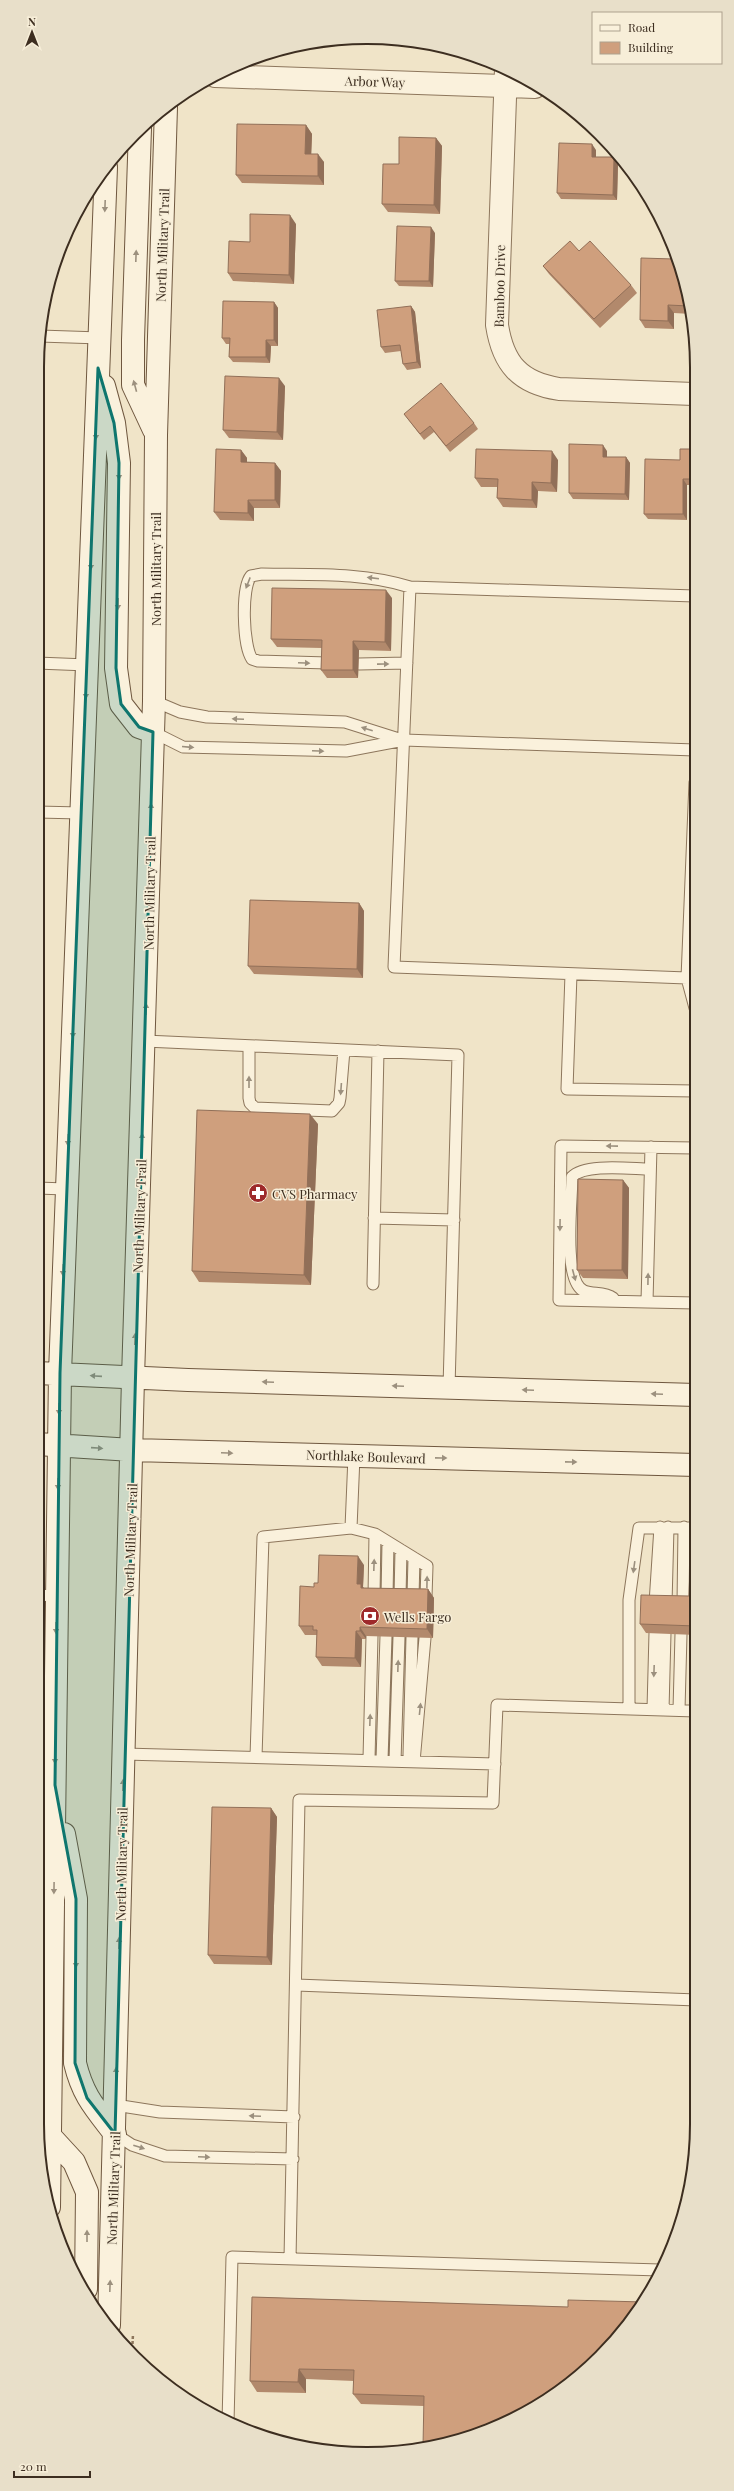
<svg xmlns="http://www.w3.org/2000/svg" width="734" height="2491" font-family="'Playfair Display',serif">
  <style>
    .lines { fill: none; stroke-linecap: round; stroke-linejoin: round }
    .service-casing { stroke: #8d765c; stroke-width: 13 }
    .minor-casing { stroke: #8d765c; stroke-width: 24 }
    .secondary-casing { stroke: #6f573f; stroke-width: 24 }
    .path { stroke: #8d765c; stroke-width: 2.5; stroke-dasharray: 3 2; stroke-linecap: butt }
    .service { stroke: #faf1dc; stroke-width: 11 }
    .minor { stroke: #faf1dc; stroke-width: 22 }
    .secondary { stroke: #faf1dc; stroke-width: 22 }
    .wall { fill: #b2896c }
    .shaded-wall { fill: #916f58 }
    .building { fill: #cf9f7d; stroke: #916f58 }
    .oneway { fill: #9c907e }
    .marked { fill: #0f766e; fill-opacity: 0.2; stroke: #0f766e; stroke-width: 3; stroke-linejoin: round }
    .labels { text-anchor: middle; dominant-baseline: central; stroke-width: 3; stroke-linejoin: round; paint-order: stroke }
    .street-label { font-size: 13px; fill: #3d2e20; stroke: #f7eed8 }
    .poi-label { font-size: 13px; fill: #3d2e20; stroke: #f7eed8; text-anchor: start }
    .rim { fill: none; stroke: #3d2e20; stroke-width: 2 }
  </style>
  <rect width="100%" height="100%" fill="#f0e4c8"/>
  <g class="lines">
    <g class="service-casing">
      <path id="service" d="M 40,336 L 100,338
        M 37,663 L 87,665
        M 328,663 L 258,661 L 252,659 C 243,646 241,588 251,576 L 262,574 C 312,575 363,572 410,587
        M 359,664 L 407,663
        M 154,701 L 180,712 L 207,717 L 345,722 L 402,740
        M 153,732 L 183,747 L 346,751 L 404,740 L 695,750
        M 695,782 L 687,978 L 695,1008
        M 37,812 L 81,813
        M 571,974 L 567,1089 L 695,1091
        M 687,978 L 394,967 L 410,587 L 695,596
        M 145,1041 L 458,1055 L 449,1388
        M 249,1046 L 249,1098 L 250,1103 L 255,1108 L 332,1111 L 339,1103 L 340,1098 L 344,1050
        M 651,1147 L 647,1302 L 559,1300 L 561,1146 L 695,1148
        M 37,1188 L 66,1189
        M 374,1218 L 454,1220
        M 373,1284 L 378,1051
        M 613,1298 C 604,1291 593,1295 584,1291 C 562,1281 572,1199 572,1177 C 585,1163 632,1169 650,1169
        M 647,1302 L 696,1303
        M 351,1528 L 354,1456
        M 37,1595 L 57,1596
        M 374,1596 L 375,1534
        M 387,1597 L 388,1542
        M 400,1597 L 401,1550
        M 413,1597 L 414,1558
        M 655,1603 L 660,1527
        M 666,1604 L 668,1527
        M 683,1604 L 684,1527
        M 37,1686 L 56,1686
        M 629,1709 L 629,1600 L 639,1528 L 696,1528
        M 653,1709 L 655,1633
        M 663,1710 L 665,1633
        M 679,1710 L 681,1634
        M 124,1754 L 495,1764
        M 409,1755 L 412,1637
        M 256,1757 L 263,1537 L 351,1528 L 375,1534 L 427,1566 L 426,1597
        M 369,1759 L 372,1636
        M 382,1760 L 386,1636
        M 395,1761 L 399,1637
        M 414,1762 L 425,1638
        M 296,1985 L 697,2000
        M 115,2105 L 160,2112 L 294,2117
        M 115,2134 L 132,2145 L 165,2156 L 293,2159
        M 290,2259 L 299,1800 L 493,1803 L 497,1705 L 696,1711
        M 228,2423 L 232,2257 L 660,2270"/>
    </g>
    <g class="minor-casing">
      <path id="minor" d="M 506,69 L 497,325 C 503,364 520,383 559,389 L 694,394
        M 215,76 L 535,87"/>
    </g>
    <g class="secondary-casing">
      <path id="secondary" d="M 140,128 L 133,340 L 133,385 L 154,430
        M 104,386 L 114,423 L 119,463 L 116,668 L 121,704 L 139,727 L 153,732
        M 37,1373 L 188,1380 L 696,1395
        M 37,1444 L 132,1450 L 696,1465
        M 64,1834 L 76,1899 L 75,2063 C 83,2096 95,2108 115,2134
        M 51,2137 L 74,2162 L 87,2192 L 86,2289
        M 49,2207 L 60,1373 L 106,167
        M 109,2325 L 133,1378 L 154,701 L 156,435 L 166,107"/>
    </g>
    <path class="path" d="M 132,2354 L 133,2334"/>
    <use href="#service" class="service"/>
    <use href="#minor" class="minor"/>
    <use href="#secondary" class="secondary"/>
  </g>
  <path class="wall" d="M 306,125 L 312,134 L 311,154 L 324,162 L 324,185 L 242,183 L 236,175 Z
    M 436,138 L 442,146 L 440,214 L 388,212 L 382,204 L 399,164 Z
    M 596,150 L 596,157 L 614,157 L 618,163 L 617,200 L 561,199 L 557,193 Z
    M 296,224 L 294,284 L 233,281 L 228,273 L 250,242 Z
    M 435,233 L 433,287 L 399,286 L 395,281 Z
    M 579,251 L 631,285 L 637,293 L 600,328 L 549,274 L 543,266 Z
    M 674,259 L 691,314 L 674,313 L 674,329 L 645,328 L 640,320 Z
    M 274,302 L 278,308 L 278,346 L 271,346 L 270,363 L 233,362 L 229,357 L 230,344 L 226,344 L 222,338 Z
    M 411,306 L 415,312 L 421,368 L 407,370 L 403,364 L 401,351 L 385,353 L 381,347 Z
    M 285,386 L 283,440 L 229,438 L 223,430 Z
    M 404,414 L 474,423 L 478,429 L 450,452 L 434,432 L 424,440 Z
    M 694,449 L 694,485 L 687,485 L 687,520 L 648,519 L 644,514 L 680,460 Z
    M 241,450 L 247,458 L 247,462 L 275,463 L 281,471 L 280,508 L 254,508 L 254,521 L 220,520 L 214,512 Z
    M 607,451 L 607,457 L 626,457 L 630,463 L 629,500 L 573,499 L 569,493 Z
    M 558,460 L 557,492 L 538,491 L 537,508 L 503,507 L 497,498 L 497,487 L 481,487 L 475,478 Z
    M 392,598 L 391,651 L 359,650 L 358,678 L 327,678 L 321,670 L 322,648 L 277,647 L 271,639 Z
    M 359,903 L 364,911 L 363,978 L 254,974 L 248,966 Z
    M 318,1124 L 311,1285 L 199,1282 L 192,1271 Z
    M 623,1180 L 629,1188 L 628,1279 L 583,1278 L 577,1270 Z
    M 696,1540 L 696,1635 L 646,1633 L 640,1624 L 689,1596 Z
    M 364,1565 L 363,1587 L 364,1588 L 428,1589 L 434,1598 L 433,1638 L 366,1636 L 366,1639 L 362,1639 L 361,1667 L 322,1666 L 316,1657 L 317,1635 L 305,1635 L 299,1626 L 314,1587 L 318,1583 Z
    M 271,1808 L 277,1817 L 272,1965 L 214,1964 L 208,1955 Z
    M 252,2297 L 568,2307 L 644,2302 L 424,2406 L 361,2404 L 353,2394 L 354,2381 L 306,2379 L 306,2393 L 257,2392 L 250,2381 Z"/>
  <path class="shaded-wall" d="M 306,125 L 312,134 L 311,162 L 305,154 Z
    M 436,138 L 442,146 L 440,214 L 434,205 Z
    M 592,144 L 596,150 L 596,162 L 592,157 Z
    M 318,154 L 324,162 L 324,185 L 318,176 Z
    M 614,157 L 618,163 L 617,200 L 613,195 Z
    M 290,215 L 296,224 L 294,284 L 289,275 Z
    M 431,227 L 435,233 L 433,287 L 429,281 Z
    M 274,302 L 278,308 L 278,346 L 274,340 Z
    M 668,305 L 674,313 L 674,329 L 668,321 Z
    M 411,306 L 415,312 L 421,368 L 417,362 Z
    M 266,340 L 271,346 L 270,363 L 266,357 Z
    M 279,378 L 285,386 L 283,440 L 277,432 Z
    M 603,445 L 607,451 L 607,463 L 603,457 Z
    M 241,450 L 247,458 L 247,470 L 241,462 Z
    M 552,451 L 558,460 L 557,492 L 551,483 Z
    M 626,457 L 630,463 L 629,500 L 625,494 Z
    M 275,463 L 281,471 L 280,508 L 275,500 Z
    M 683,479 L 687,485 L 687,520 L 683,514 Z
    M 532,482 L 538,491 L 537,508 L 532,500 Z
    M 248,500 L 254,508 L 254,521 L 248,513 Z
    M 386,590 L 392,598 L 391,651 L 385,642 Z
    M 353,641 L 359,650 L 358,678 L 353,670 Z
    M 359,903 L 364,911 L 363,978 L 357,969 Z
    M 310,1114 L 318,1124 L 311,1285 L 304,1275 Z
    M 623,1180 L 629,1188 L 628,1279 L 622,1270 Z
    M 358,1556 L 364,1565 L 363,1587 L 367,1593 L 357,1584 Z
    M 428,1589 L 434,1598 L 433,1638 L 427,1629 Z
    M 360,1627 L 366,1636 L 366,1639 L 360,1631 Z
    M 356,1631 L 362,1639 L 361,1667 L 355,1658 Z
    M 271,1808 L 277,1817 L 272,1965 L 267,1957 Z
    M 299,2369 L 306,2379 L 306,2393 L 298,2382 Z"/>
  <path class="building" d="M 237,124 L 306,125 L 305,154 L 318,154 L 318,176 L 236,175 Z
    M 399,137 L 436,138 L 434,205 L 382,204 L 383,164 L 399,164 Z
    M 559,143 L 592,144 L 592,157 L 614,157 L 613,195 L 557,193 Z
    M 250,214 L 290,215 L 289,275 L 228,273 L 229,241 L 250,242 Z
    M 397,226 L 431,227 L 429,281 L 395,281 Z
    M 570,241 L 579,251 L 590,241 L 631,285 L 594,319 L 543,266 Z
    M 641,258 L 674,259 L 689,306 L 668,305 L 668,321 L 640,320 Z
    M 223,301 L 274,302 L 274,340 L 266,340 L 266,357 L 229,357 L 230,338 L 222,338 Z
    M 411,306 L 417,362 L 403,364 L 400,345 L 381,347 L 377,310 Z
    M 225,376 L 279,378 L 277,432 L 223,430 Z
    M 441,383 L 474,423 L 446,446 L 430,426 L 420,434 L 404,414 Z
    M 569,444 L 603,445 L 603,457 L 626,457 L 625,494 L 569,493 Z
    M 216,449 L 241,450 L 241,462 L 275,463 L 275,500 L 248,500 L 248,513 L 214,512 Z
    M 476,449 L 552,451 L 551,483 L 532,482 L 532,500 L 497,498 L 498,479 L 475,478 Z
    M 680,449 L 694,449 L 694,479 L 683,479 L 683,514 L 644,514 L 645,459 L 680,460 Z
    M 272,588 L 386,590 L 385,642 L 353,641 L 353,670 L 321,670 L 322,640 L 271,639 Z
    M 250,900 L 359,903 L 357,969 L 248,966 Z
    M 197,1110 L 310,1114 L 304,1275 L 192,1271 Z
    M 578,1179 L 623,1180 L 622,1270 L 577,1270 Z
    M 691,1540 L 696,1540 L 696,1626 L 640,1624 L 641,1595 L 689,1596 Z
    M 319,1555 L 358,1556 L 357,1584 L 361,1584 L 361,1588 L 428,1589 L 427,1629 L 360,1627 L 360,1631 L 356,1631 L 355,1658 L 316,1657 L 317,1630 L 313,1630 L 313,1626 L 299,1626 L 300,1586 L 314,1587 L 314,1583 L 318,1583 Z
    M 212,1807 L 271,1808 L 267,1957 L 208,1955 Z
    M 252,2297 L 568,2307 L 568,2300 L 644,2302 L 615,2342 L 568,2386 L 513,2420 L 453,2443 L 423,2446 L 424,2396 L 353,2394 L 354,2370 L 299,2369 L 298,2382 L 250,2381 Z"/>
  <defs><path id="oneway-solid" d="M-6-.8H1V-3.2L6.5 0L1 3.2V.8H-6Z"/></defs>
  <g class="oneway">
    <use href="#oneway-solid" transform="translate(105 206) rotate(92)"/>
    <use href="#oneway-solid" transform="translate(136 256) rotate(-88)"/>
    <use href="#oneway-solid" transform="translate(135 386) rotate(-105)"/>
    <use href="#oneway-solid" transform="translate(96 434) rotate(92)"/>
    <use href="#oneway-solid" transform="translate(119 474) rotate(90)"/>
    <use href="#oneway-solid" transform="translate(91 564) rotate(92)"/>
    <use href="#oneway-solid" transform="translate(373 578) rotate(-173)"/>
    <use href="#oneway-solid" transform="translate(248 583) rotate(111)"/>
    <use href="#oneway-solid" transform="translate(118 604) rotate(91)"/>
    <use href="#oneway-solid" transform="translate(304 663) rotate(2)"/>
    <use href="#oneway-solid" transform="translate(383 664) rotate(-1)"/>
    <use href="#oneway-solid" transform="translate(86 693) rotate(92)"/>
    <use href="#oneway-solid" transform="translate(238 719) rotate(-178)"/>
    <use href="#oneway-solid" transform="translate(367 729) rotate(-163)"/>
    <use href="#oneway-solid" transform="translate(188 747) rotate(5)"/>
    <use href="#oneway-solid" transform="translate(318 751) rotate(2)"/>
    <use href="#oneway-solid" transform="translate(151 809) rotate(-89)"/>
    <use href="#oneway-solid" transform="translate(146 1009) rotate(-89)"/>
    <use href="#oneway-solid" transform="translate(73 1032) rotate(92)"/>
    <use href="#oneway-solid" transform="translate(249 1082) rotate(-90)"/>
    <use href="#oneway-solid" transform="translate(341 1089) rotate(94)"/>
    <use href="#oneway-solid" transform="translate(142 1139) rotate(-88)"/>
    <use href="#oneway-solid" transform="translate(68 1140) rotate(92)"/>
    <use href="#oneway-solid" transform="translate(612 1146) rotate(-179)"/>
    <use href="#oneway-solid" transform="translate(560 1225) rotate(91)"/>
    <use href="#oneway-solid" transform="translate(63 1270) rotate(92)"/>
    <use href="#oneway-solid" transform="translate(574 1275) rotate(75)"/>
    <use href="#oneway-solid" transform="translate(648 1279) rotate(-89)"/>
    <use href="#oneway-solid" transform="translate(135 1339) rotate(-88)"/>
    <use href="#oneway-solid" transform="translate(96 1376) rotate(-176)"/>
    <use href="#oneway-solid" transform="translate(268 1382) rotate(-178)"/>
    <use href="#oneway-solid" transform="translate(398 1386) rotate(-178)"/>
    <use href="#oneway-solid" transform="translate(528 1390) rotate(-178)"/>
    <use href="#oneway-solid" transform="translate(657 1394) rotate(-178)"/>
    <use href="#oneway-solid" transform="translate(59 1409) rotate(91)"/>
    <use href="#oneway-solid" transform="translate(97 1448) rotate(4)"/>
    <use href="#oneway-solid" transform="translate(227 1453) rotate(2)"/>
    <use href="#oneway-solid" transform="translate(441 1458) rotate(1)"/>
    <use href="#oneway-solid" transform="translate(571 1462) rotate(1)"/>
    <use href="#oneway-solid" transform="translate(58 1484) rotate(91)"/>
    <use href="#oneway-solid" transform="translate(374 1565) rotate(-88)"/>
    <use href="#oneway-solid" transform="translate(634 1567) rotate(98)"/>
    <use href="#oneway-solid" transform="translate(427 1582) rotate(-89)"/>
    <use href="#oneway-solid" transform="translate(56 1628) rotate(90)"/>
    <use href="#oneway-solid" transform="translate(398 1666) rotate(-88)"/>
    <use href="#oneway-solid" transform="translate(654 1671) rotate(92)"/>
    <use href="#oneway-solid" transform="translate(420 1709) rotate(-84)"/>
    <use href="#oneway-solid" transform="translate(370 1720) rotate(-88)"/>
    <use href="#oneway-solid" transform="translate(55 1758) rotate(90)"/>
    <use href="#oneway-solid" transform="translate(123 1785) rotate(-89)"/>
    <use href="#oneway-solid" transform="translate(54 1888) rotate(91)"/>
    <use href="#oneway-solid" transform="translate(119 1943) rotate(-89)"/>
    <use href="#oneway-solid" transform="translate(76 1962) rotate(91)"/>
    <use href="#oneway-solid" transform="translate(116 2073) rotate(-89)"/>
    <use href="#oneway-solid" transform="translate(255 2116) rotate(-178)"/>
    <use href="#oneway-solid" transform="translate(139 2147) rotate(18)"/>
    <use href="#oneway-solid" transform="translate(204 2157) rotate(2)"/>
    <use href="#oneway-solid" transform="translate(87 2236) rotate(-90)"/>
    <use href="#oneway-solid" transform="translate(110 2286) rotate(-88)"/>
  </g>
  <path class="marked" d="M 98,368 L 114,423 L 119,463 L 116,668 L 121,704 L 139,727 L 153,732 L 115,2134 L 87,2098 L 75,2063 L 76,1899 L 55,1785 L 60,1373 Z"/>
  <defs>
    <g id="pharmacy-disc" transform="scale(1)"><circle r="9.5" fill="#9e2a2b" stroke="#f7eed8"/><path d="M-2-6h4v4h4v4h-4v4h-4v-4h-4v-4h4Z" fill="#fff"/></g>
    <g id="bank-disc" transform="scale(1)"><circle r="9.5" fill="#9e2a2b" stroke="#f7eed8"/><path d="M-6-4H6V4H-6ZM0-2.3a2.3 2.3 0 1 0 0 4.6a2.3 2.3 0 1 0 0-4.6Z" fill="#fff"/></g>
  </defs>
  <g fill-rule="evenodd">
    <use href="#pharmacy-disc" x="258" y="1193"/>
    <use href="#bank-disc" x="370" y="1616"/>
  </g>
  <g class="labels">
    <g class="street-label">
      <text transform="translate(375 81) rotate(2)">Arbor Way</text>
      <text transform="translate(162 245) rotate(-88)">North Military Trail</text>
      <text transform="translate(499 286) rotate(-89)">Bamboo Drive</text>
      <text transform="translate(155 569) rotate(-90)">North Military Trail</text>
      <text transform="translate(149 893) rotate(-89)">North Military Trail</text>
      <text transform="translate(139 1216) rotate(-88)">North Military Trail</text>
      <text transform="translate(366 1456) rotate(2)">Northlake Boulevard</text>
      <text transform="translate(130 1540) rotate(-88)">North Military Trail</text>
      <text transform="translate(121 1864) rotate(-89)">North Military Trail</text>
      <text transform="translate(113 2188) rotate(-88)">North Military Trail</text>
    </g>
    <g class="poi-label">
      <text x="272" y="1193">CVS Pharmacy</text>
      <text x="384" y="1616">Wells Fargo</text>
    </g>
  </g>
  <path d="M0 0H734V2491H0ZM367 44H367A323 323 0 0 1 690 367V2124A323 323 0 0 1 367 2447H367A323 323 0 0 1 44 2124V367A323 323 0 0 1 367 44Z" fill="#e8dfc9" fill-rule="evenodd"/>
  <path class="rim" d="M367 44H367A323 323 0 0 1 690 367V2124A323 323 0 0 1 367 2447H367A323 323 0 0 1 44 2124V367A323 323 0 0 1 367 44Z"/>
  <rect x="592" y="12" width="130" height="52" fill="#f7eed8" stroke="#ada18e"/>
  <rect x="600" y="25" width="20" height="6" fill="#faf1dc" stroke="#ada18e"/>
  <text x="628" y="32" font-size="12" fill="#3d2e20">Road</text>
  <rect x="600" y="42" width="20" height="12" fill="#cf9f7d" stroke="#ada18e"/>
  <text x="628" y="52" font-size="12" fill="#3d2e20">Building</text>
  <g transform="translate(32 32)" stroke="#f7eed8" stroke-width="3" paint-order="stroke">
  <path d="M0-3L7 15L0 10L-7 15Z" fill="#3d2e20"/>
  <text y="-6" font-size="11" font-weight="bold" text-anchor="middle" fill="#3d2e20">N</text>
  </g>
  <path d="M14 2471v6h76v-6" fill="none" stroke="#3d2e20" stroke-width="2"/>
  <text x="20" y="2471" font-size="12" fill="#3d2e20" stroke="#f7eed8" stroke-width="3" paint-order="stroke">20 m</text>
</svg>
